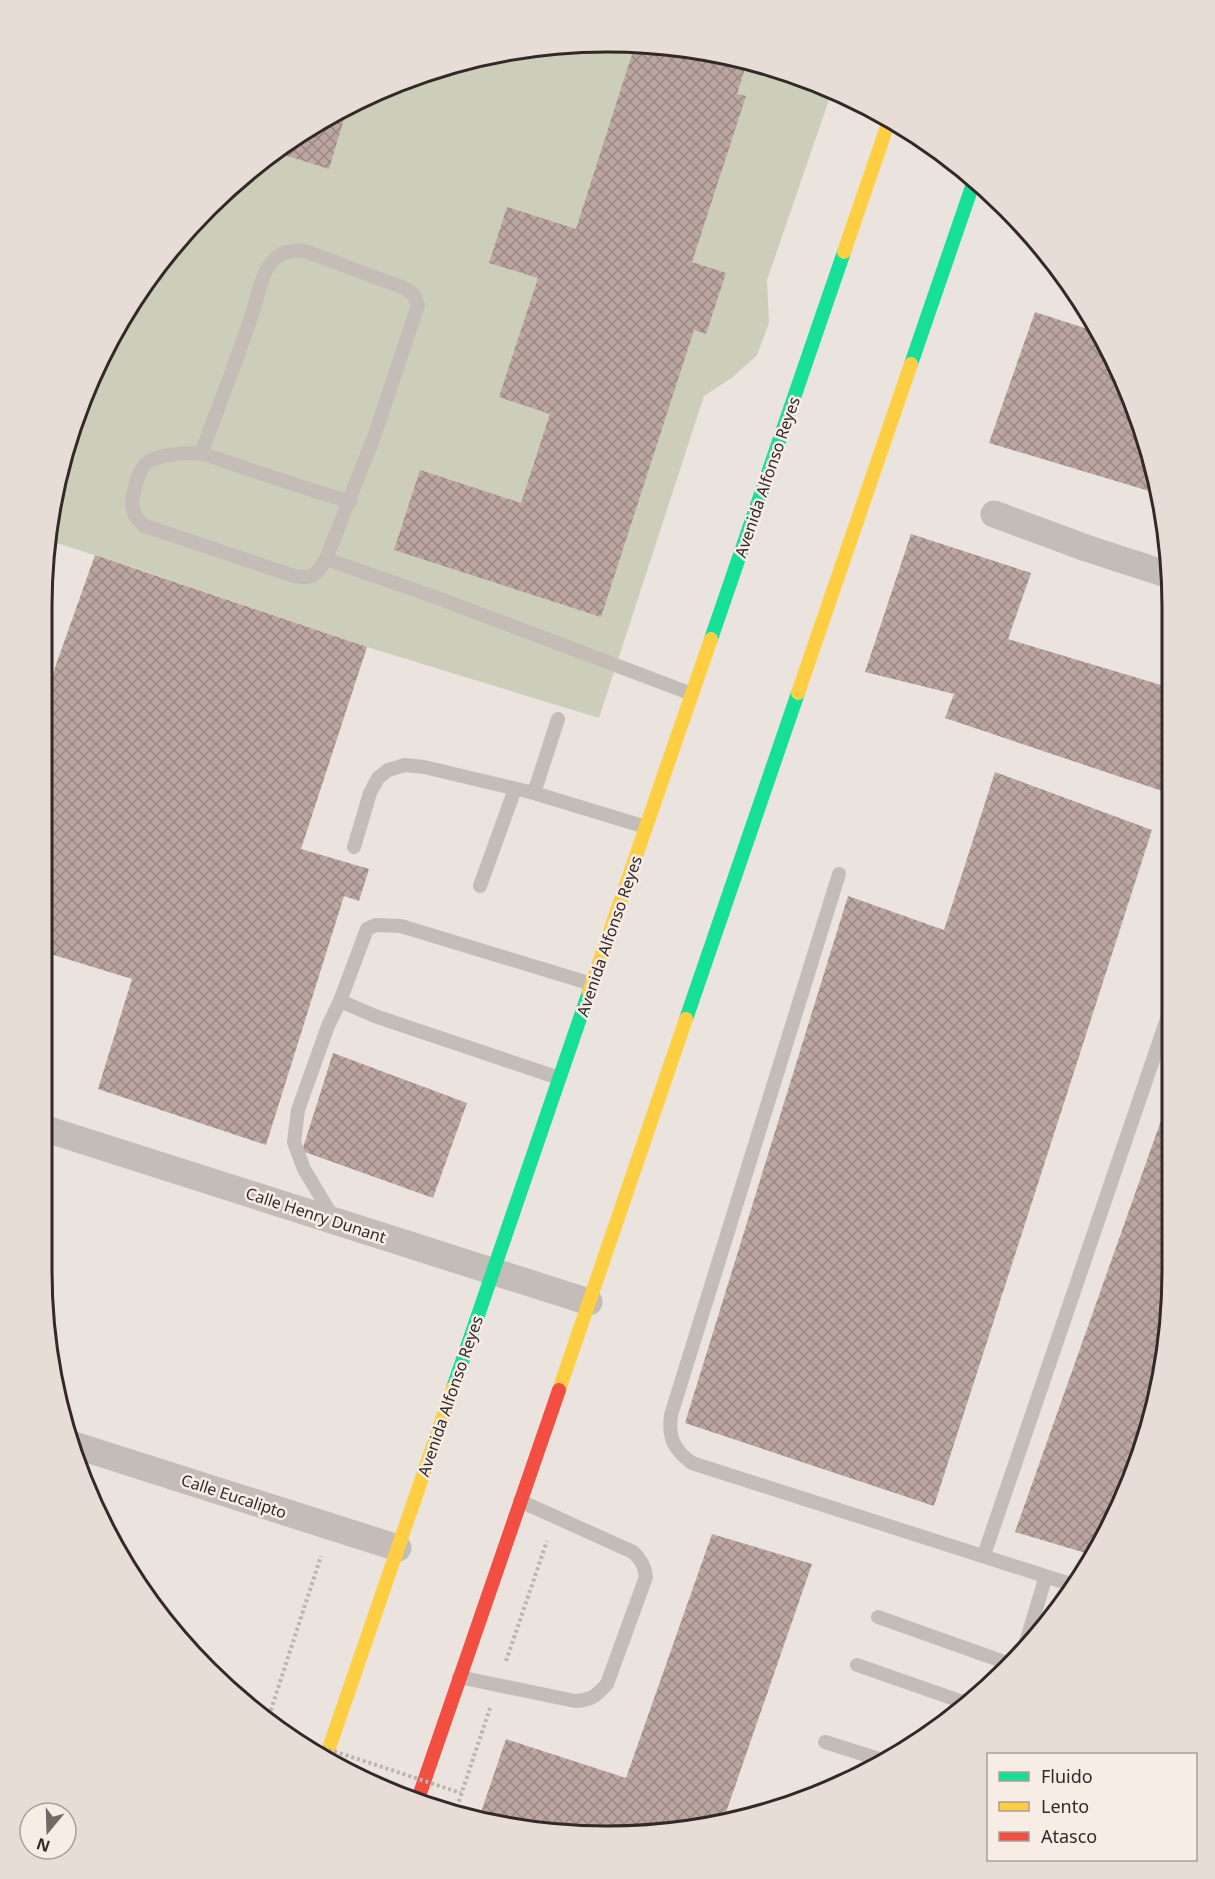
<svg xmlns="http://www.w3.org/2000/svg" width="1215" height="1879" font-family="'Noto Sans',sans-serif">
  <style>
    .park { fill: #ccceb9 }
    .building { fill: url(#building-cross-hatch) }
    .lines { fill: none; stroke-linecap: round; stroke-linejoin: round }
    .path { stroke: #bcb4b0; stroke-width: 4; stroke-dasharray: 3 3; stroke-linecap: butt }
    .lane { stroke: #c3bcb7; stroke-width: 14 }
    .street { stroke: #c3bcb7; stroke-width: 27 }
    .fast { stroke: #16e098; stroke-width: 14 }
    .slow { stroke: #ffcf43; stroke-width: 14 }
    .jam { stroke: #f24e42; stroke-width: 14 }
    .path-bridge { stroke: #bcb4b0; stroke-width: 4; stroke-dasharray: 3 3; stroke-linecap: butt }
    .labels { text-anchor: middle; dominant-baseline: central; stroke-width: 5; stroke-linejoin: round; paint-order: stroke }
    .street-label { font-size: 16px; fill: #332927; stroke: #f7ede5 }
    .rim { fill: none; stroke: #332927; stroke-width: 3 }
  </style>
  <defs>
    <pattern id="building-cross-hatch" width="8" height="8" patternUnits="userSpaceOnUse" patternTransform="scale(1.5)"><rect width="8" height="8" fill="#bca6a1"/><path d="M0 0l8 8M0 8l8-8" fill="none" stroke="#998783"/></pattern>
  </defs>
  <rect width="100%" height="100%" fill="#eae3de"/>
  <path class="park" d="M 570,43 L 681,47 L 789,72 L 832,91 L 767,280 L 769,323 L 757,355 L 733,377 L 704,396 L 599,718 L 367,647 L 138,569 L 47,540 L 47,533 L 100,358 L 182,235 L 263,159 L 357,100 L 461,61 Z"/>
  <path class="building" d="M 635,45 L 681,47 L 747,62 L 737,94 L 746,96 L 692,262 L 726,273 L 706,334 L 694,330 L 601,617 L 394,550 L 420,470 L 521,503 L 550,414 L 499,397 L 538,278 L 489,263 L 507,207 L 576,229 Z
    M 348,106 L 329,169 L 275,152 Z
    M 1035,312 L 1100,333 L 1115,358 L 1154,461 L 1159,494 L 989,443 Z
    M 911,534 L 1031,573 L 1008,639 L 1171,688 L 1171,794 L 945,718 L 954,694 L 865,672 Z
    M 95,555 L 367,647 L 301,849 L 369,869 L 359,901 L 344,896 L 266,1145 L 98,1089 L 132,979 L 44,952 L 46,693 Z
    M 995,772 L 1152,830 L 934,1506 L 685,1423 L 848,896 L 944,930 Z
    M 333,1053 L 467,1103 L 433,1198 L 302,1151 Z
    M 1169,1098 L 1168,1345 L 1146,1428 L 1116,1511 L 1089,1554 L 1015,1532 Z
    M 712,1534 L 812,1564 L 723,1821 L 571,1836 L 479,1818 L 506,1739 L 626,1778 Z"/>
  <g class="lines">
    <path class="path" d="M 506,1661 L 547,1541
      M 267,1722 L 321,1556
      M 455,1813 L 490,1708"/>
    <path class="lane" d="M 201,454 C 218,407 237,361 252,314 C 258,298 260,276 272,262 C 280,251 292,250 305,251 L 404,288 L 413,294 L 418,305 L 375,434 L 326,559 L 318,571 L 312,576 L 304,577 L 294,576 L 145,526 C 134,518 130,508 133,495 C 136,484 139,468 148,462 C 160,454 188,452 202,454 C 216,457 231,464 245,468 C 280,480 315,491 350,502
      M 326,559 L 435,597 L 692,694
      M 534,793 L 558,719
      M 354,847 L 370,793 L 378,778 L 388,770 L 405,765 L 424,767 L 534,793 L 646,827
      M 839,874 L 671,1415 C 668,1438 674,1450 692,1463 L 1070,1584
      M 480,886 L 515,789
      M 559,1078 L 375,1016 L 340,1001 L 367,929 L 376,925 L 401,926 L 592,984
      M 334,1219 L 304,1169 L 294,1142 L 298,1110 L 328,1026 L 340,1001
      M 984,1555 L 1170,1010
      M 878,1617 L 1010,1664
      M 1023,1652 L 1046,1576
      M 857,1665 L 966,1703
      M 459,1677 L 575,1701 C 592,1700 596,1696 607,1684 L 646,1577 C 645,1566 641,1559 633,1552 L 520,1501
      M 825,1742 L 882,1760"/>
    <path class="street" d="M 994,514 L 1086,548 L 1172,576
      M 43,1128 L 589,1302
      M 71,1444 L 398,1548"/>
    <path class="fast" d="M 911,364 L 975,178
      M 711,639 L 844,252
      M 686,1019 L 798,693
      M 453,1388 L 589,992"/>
    <path class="slow" d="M 844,252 L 890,118
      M 798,693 L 911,364
      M 589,992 L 711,639
      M 559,1390 L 686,1019
      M 327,1754 L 453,1388"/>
    <path class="jam" d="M 417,1802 L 559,1390"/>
    <path class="path-bridge" d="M 300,1740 L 461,1793"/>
  </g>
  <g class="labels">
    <g class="street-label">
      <text transform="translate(767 477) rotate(-71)">Avenida Alfonso Reyes</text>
      <text transform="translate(609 936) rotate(-71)">Avenida Alfonso Reyes</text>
      <text transform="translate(316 1215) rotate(18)">Calle Henry Dunant</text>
      <text transform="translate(450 1396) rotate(-71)">Avenida Alfonso Reyes</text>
      <text transform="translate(234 1496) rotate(18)">Calle Eucalipto</text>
    </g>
  </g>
  <path d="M0 0H1215V1879H0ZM607 52H607A555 555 0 0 1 1162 607V1271A555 555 0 0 1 607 1826H607A555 555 0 0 1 52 1271V607A555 555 0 0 1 607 52Z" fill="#e7ddd6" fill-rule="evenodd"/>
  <path class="rim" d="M607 52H607A555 555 0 0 1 1162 607V1271A555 555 0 0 1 607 1826H607A555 555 0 0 1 52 1271V607A555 555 0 0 1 607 52Z"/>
  <rect x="987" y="1753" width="210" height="108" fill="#f7ede5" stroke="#a99f99" stroke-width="1.5"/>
  <rect x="999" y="1772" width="30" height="9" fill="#16e098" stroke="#a99f99" stroke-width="1.5"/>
  <text x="1041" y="1783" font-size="18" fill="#332927">Fluido</text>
  <rect x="999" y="1802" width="30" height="9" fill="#ffcf43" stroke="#a99f99" stroke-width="1.5"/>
  <text x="1041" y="1813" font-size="18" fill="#332927">Lento</text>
  <rect x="999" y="1832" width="30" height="9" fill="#f24e42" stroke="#a99f99" stroke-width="1.5"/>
  <text x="1041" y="1843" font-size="18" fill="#332927">Atasco</text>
  <g transform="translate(48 1831) rotate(199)"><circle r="28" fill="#f7ede5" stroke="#a99f99" stroke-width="1.5"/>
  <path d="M0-4.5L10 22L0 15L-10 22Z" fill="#736a67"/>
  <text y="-9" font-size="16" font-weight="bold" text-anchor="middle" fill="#332927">N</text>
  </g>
</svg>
